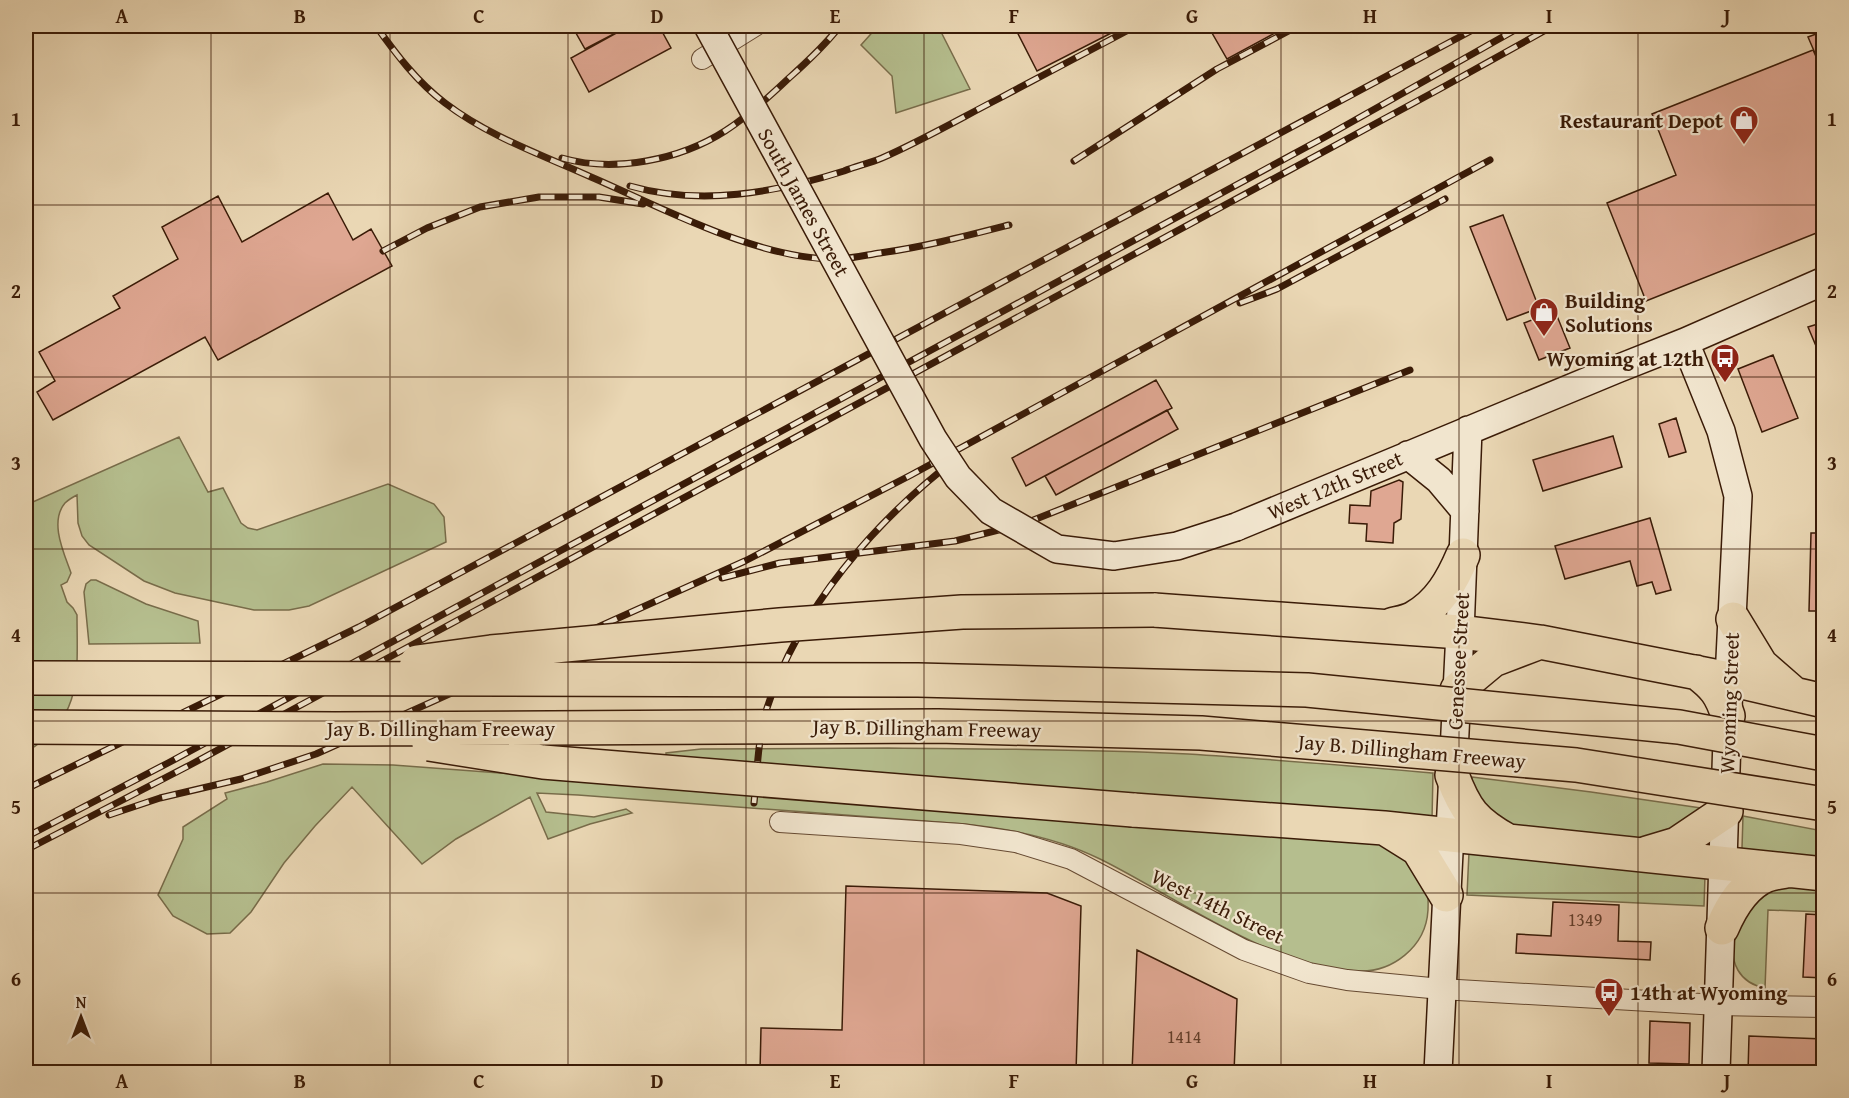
<svg xmlns="http://www.w3.org/2000/svg" width="1849" height="1098" font-family="'Gentium Book Plus',serif">
  <style>
    .green { fill: #b5be8e; stroke: #786c4a; stroke-width: 1.5 }
    .building { fill: #dfa792; stroke: #3a1b07; stroke-width: 1.5 }
    .lines { fill: none; stroke-linecap: round; stroke-linejoin: round }
    .street-casing { stroke: #664a32; stroke-width: 22 }
    .secondary-casing { stroke: #3a1b07; stroke-width: 30 }
    .highway-casing { stroke: #3a1b07; stroke-width: 36 }
    .street { stroke: #f1e5ce; stroke-width: 20 }
    .secondary { stroke: #f1e5ce; stroke-width: 27 }
    .highway { stroke: #ead7b4; stroke-width: 33 }
    .rail-casing { stroke: #3a1b07; stroke-width: 7 }
    .rail { stroke: #f1e5ce; stroke-width: 4.5; stroke-dasharray: 14; stroke-linecap: butt }
    .secondary-bridge-casing { stroke: #3a1b07; stroke-width: 30; stroke-linecap: butt }
    .highway-bridge-casing { stroke: #3a1b07; stroke-width: 36; stroke-linecap: butt }
    .secondary-bridge { stroke: #f1e5ce; stroke-width: 27 }
    .highway-bridge { stroke: #ead7b4; stroke-width: 33 }
    .grid { fill: none; stroke: #3a1b07; stroke-width: 1.5; stroke-opacity: 0.55 }
    .labels { text-anchor: middle; dominant-baseline: central; stroke-width: 4.5; stroke-linejoin: round; paint-order: stroke }
    .number-label { font-size: 18px; fill: #633e2a }
    .poi-label { font-size: 21px; font-weight: bold; fill: #3a1b07; stroke: #f1e5ce; text-anchor: end }
    .street-label { font-size: 21px; fill: #3a1b07; stroke: #f1e5ce }
    .neatline { fill: none; stroke: #3a1b07; stroke-width: 2 }
    .grid-label { font-size: 20px; text-anchor: middle; font-weight: bold; fill: #3a1b07 }
  </style>
  <rect width="100%" height="100%" fill="#ead7b4"/>
  <filter id="stains"><feTurbulence type="fractalNoise" baseFrequency=".00333" numOctaves="4"/><feColorMatrix values="0 0 0 0 .2 0 0 0 0 .09 0 0 0 0 .02 0 0 0 .5 -.17"/></filter>
  <radialGradient id="worn" r=".72"><stop offset=".6" stop-color="#630" stop-opacity="0"/><stop offset="1" stop-color="#630" stop-opacity=".3"/></radialGradient>
  <path class="green" d="M 878,26 L 938,26 L 970,89 L 896,113 L 892,76 L 861,45 Z
    M 179,437 L 208,492 L 223,488 L 241,523 L 248,528 L 257,530 L 388,484 L 434,504 L 444,517 L 446,542 L 309,606 L 289,610 L 254,610 L 175,593 L 144,581 L 89,545 L 82,536 L 78,523 L 77,495 C 73,497 68,500 65,503 C 49,522 64,553 71,573 L 67,582 L 61,585 L 67,602 L 73,608 L 77,615 C 77,674 84,718 26,752 L 26,505 Z
    M 91,580 L 96,580 L 146,604 L 198,621 L 200,643 L 89,644 L 84,592 L 86,584 Z
    M 888,748 C 988,749 1088,749 1188,754 C 1270,759 1351,766 1433,773 L 1432,819 L 666,757 L 666,753 L 701,749 Z
    M 323,764 L 393,765 L 1362,838 C 1374,842 1389,845 1401,851 C 1407,854 1412,866 1416,873 C 1419,878 1423,883 1426,888 C 1429,894 1428,904 1428,910 C 1426,947 1392,973 1357,971 C 1267,966 1179,898 1100,859 C 1058,838 1012,829 965,824 L 578,795 L 537,793 L 546,812 L 594,817 L 626,809 L 632,813 L 590,824 L 548,839 L 530,797 L 456,839 L 422,864 L 352,787 L 315,826 L 284,863 L 251,912 L 230,933 L 207,934 L 173,916 L 158,895 L 183,839 L 183,827 L 227,799 L 225,793 L 267,782 Z
    M 1472,777 L 1591,792 L 1701,808 L 1657,842 L 1520,832 L 1487,814 L 1472,783 Z
    M 1743,816 L 1823,831 L 1823,863 L 1745,854 L 1742,848 Z
    M 1469,852 L 1705,875 L 1704,906 L 1467,895 Z
    M 1775,884 L 1823,885 L 1823,912 L 1768,910 L 1765,988 C 1739,983 1730,963 1733,938 C 1733,934 1733,928 1735,924 C 1737,918 1768,891 1775,884 Z"/>
  <path class="building" d="M 572,26 L 629,26 L 585,49 Z
    M 629,26 L 659,26 L 671,48 L 589,92 L 571,58 Z
    M 1014,26 L 1125,26 L 1037,71 Z
    M 1208,26 L 1288,26 L 1227,59 Z
    M 1824,31 L 1824,74 L 1808,37 Z
    M 1813,50 L 1824,74 L 1824,230 L 1646,301 L 1607,203 L 1676,175 L 1652,114 Z
    M 328,193 L 353,240 L 371,229 L 392,266 L 218,360 L 205,337 L 53,420 L 37,392 L 55,381 L 39,352 L 120,308 L 113,296 L 178,259 L 162,227 L 218,196 L 242,242 Z
    M 1503,215 L 1539,308 L 1507,320 L 1470,227 Z
    M 1555,311 L 1570,348 L 1539,360 L 1524,323 Z
    M 1824,322 L 1824,365 L 1808,327 Z
    M 1773,355 L 1798,418 L 1762,432 L 1738,369 Z
    M 1156,380 L 1172,408 L 1026,486 L 1012,458 Z
    M 1167,410 L 1178,429 L 1056,495 L 1045,476 Z
    M 1676,418 L 1686,452 L 1669,457 L 1659,424 Z
    M 1613,436 L 1622,467 L 1543,491 L 1533,460 Z
    M 1399,480 L 1403,482 L 1401,519 L 1394,523 L 1393,543 L 1366,541 L 1367,524 L 1349,523 L 1350,505 L 1370,506 L 1371,491 Z
    M 1650,518 L 1671,590 L 1656,594 L 1652,582 L 1637,586 L 1630,561 L 1565,579 L 1555,546 Z
    M 1811,533 L 1824,533 L 1824,611 L 1809,611 Z
    M 846,886 L 1047,893 L 1081,906 L 1076,1072 L 760,1072 L 761,1028 L 842,1030 Z
    M 1553,902 L 1619,905 L 1618,941 L 1651,942 L 1650,960 L 1516,953 L 1517,934 L 1551,936 Z
    M 1806,914 L 1824,915 L 1824,978 L 1803,977 Z
    M 1137,950 L 1237,999 L 1234,1072 L 1132,1072 Z
    M 1650,1021 L 1690,1023 L 1689,1064 L 1649,1063 Z
    M 1749,1036 L 1824,1039 L 1824,1072 L 1748,1072 Z"/>
  <g class="lines">
    <g class="street-casing">
      <path id="street" d="M 702,59 L 755,26
        M 780,822 L 961,834 L 1016,842 L 1071,859 L 1244,950 L 1309,973 L 1347,980 L 1441,989 L 1718,1005 L 1824,1007"/>
    </g>
    <g class="secondary-casing">
      <path id="secondary" d="M 1685,342 L 1721,431 L 1738,496 L 1729,679 L 1716,1072
        M 1408,455 L 1439,480 L 1465,511
        M 1236,527 L 1617,369 L 1685,342 L 1824,281
        M 1438,1072 L 1460,632 L 1468,430"/>
    </g>
    <g class="highway-casing">
      <path id="highway" d="M 1154,610 L 1460,632 L 1540,642 L 1729,679 L 1824,701
        M 1733,619 L 1761,665 L 1793,693
        M 1391,625 C 1398,623 1407,622 1414,618 C 1439,604 1452,581 1463,555
        M 1696,672 C 1715,686 1721,694 1728,716
        M 1457,690 L 1493,660 L 1535,644
        M 1452,775 C 1465,810 1474,822 1508,841
        M 1133,810 L 1384,828 L 1824,874
        M 1386,829 L 1418,849 L 1446,895
        M 1647,853 L 1677,844 L 1726,811
        M 1722,928 C 1731,907 1744,884 1767,875 C 1773,873 1780,872 1786,871"/>
    </g>
    <use href="#street" class="street"/>
    <use href="#secondary" class="secondary"/>
    <use href="#highway" class="highway"/>
    <g class="rail-casing">
      <path id="rail" d="M 376,26 C 396,54 417,82 445,103 C 488,136 542,155 591,177 C 663,208 760,261 840,259 C 853,258 867,255 880,253 C 924,247 966,236 1009,225
        M 562,158 C 614,173 680,160 725,131 C 748,116 769,97 789,78 C 807,62 825,45 840,26
        M 1074,161 L 1217,69 L 1298,26
        M 630,186 C 700,206 775,193 844,171 C 857,166 870,163 882,158 C 923,140 961,118 1000,98 C 1045,74 1091,50 1136,26
        M 383,251 L 427,228 L 480,207 L 539,197 L 599,197 L 643,204
        M 1240,303 L 1277,289 L 1445,199
        M 722,578 L 780,563 L 955,541 L 1026,523 L 1410,370
        M 26,789 L 359,627 L 1480,26
        M 754,803 C 757,774 758,736 767,708 C 799,608 875,521 957,458
        M 109,815 L 160,798 L 241,779 L 316,754 L 745,561 L 911,475 L 1490,160
        M 26,837 L 168,763 L 1325,137 L 1522,26
        M 26,850 L 190,765 L 1445,86 L 1553,26"/>
    </g>
    <use href="#rail" class="rail"/>
    <g class="secondary-bridge-casing">
      <path id="secondary-bridge" d="M 708,26 L 933,439 L 958,477 L 991,511 L 1057,549 L 1114,556 L 1177,546 L 1236,527"/>
    </g>
    <g class="highway-bridge-casing">
      <path id="highway-bridge" d="M 417,662 L 491,652 L 780,625 L 962,612 L 1154,610
        M 26,678 L 918,680 L 1307,690 L 1679,727 L 1824,754
        M 26,727 L 335,729 L 938,726 L 1201,733 L 1576,765 L 1824,804
        M 429,744 L 543,762 L 1133,810"/>
    </g>
    <use href="#secondary-bridge" class="secondary-bridge"/>
    <use href="#highway-bridge" class="highway-bridge"/>
  </g>
  <path class="grid" d="M 211,26 L 211,1072M 390,26 L 390,1072M 568,26 L 568,1072M 746,26 L 746,1072M 924,26 L 924,1072M 1103,26 L 1103,1072M 1281,26 L 1281,1072M 1459,26 L 1459,1072M 1638,26 L 1638,1072M 26,205 L 1824,205M 26,377 L 1824,377M 26,549 L 1824,549M 26,721 L 1824,721M 26,893 L 1824,893"/>
  <defs>
    <g id="shop-pin" transform="scale(1.5)"><path d="M0 17L-7.5 6A9.5 9.5 0 1 1 7.5 6Z" fill="#8f2418" stroke="#f1e5ce"/><path d="M-5-2.5h2.3a2.7 3.5 0 0 1 5.4 0H5L5.5 6h-11ZM-1.5-2.5h3a1.5 2.3 0 0 0-3 0Z" fill="#fff"/></g>
    <g id="bus-pin" transform="scale(1.5)"><path d="M0 17L-7.5 6A9.5 9.5 0 1 1 7.5 6Z" fill="#8f2418" stroke="#f1e5ce"/><path d="M-5-6H5V4H4V6H2V4H-2V6H-4V4H-5ZM-3.5-4V0h7V-4ZM-3.5 1.2v1.5H-2V1.2ZM2 1.2v1.5H3.5V1.2Z" fill="#fff"/></g>
  </defs>
  <g fill-rule="evenodd">
    <use href="#shop-pin" x="1744" y="120"/>
    <use href="#shop-pin" x="1544" y="312"/>
    <use href="#bus-pin" x="1725" y="358"/>
    <use href="#bus-pin" x="1609" y="992"/>
  </g>
  <g class="labels">
    <g class="number-label">
      <text x="1585" y="919">1349</text>
      <text x="1184" y="1036">1414</text>
    </g>
    <g class="poi-label">
      <text x="1723" y="120">Restaurant Depot</text>
      <text x="1565" y="300" text-anchor="start">Building<tspan x="1565" dy="24">Solutions</tspan></text>
      <text x="1704" y="358">Wyoming at 12th</text>
      <text x="1630" y="992" text-anchor="start">14th at Wyoming</text>
    </g>
    <g class="street-label">
      <text transform="translate(804 202) rotate(61)">South James Street</text>
      <text transform="translate(1335 485) rotate(-23)">West 12th Street</text>
      <text transform="translate(1458 661) rotate(-87)">Genessee Street</text>
      <text transform="translate(1729 703) rotate(-88)">Wyoming Street</text>
      <text x="441" y="728">Jay B. Dillingham Freeway</text>
      <text transform="translate(927 728) rotate(1)">Jay B. Dillingham Freeway</text>
      <text transform="translate(1412 751) rotate(5)">Jay B. Dillingham Freeway</text>
      <text transform="translate(1218 906) rotate(26)">West 14th Street</text>
    </g>
  </g>
  <rect width="1849" height="1098" fill="none" stroke="#ead7b4" stroke-width="66"/>
  <g transform="translate(81 1017)" stroke="#f1e5ce" stroke-width="4.5" paint-order="stroke">
  <path d="M0-4.5L10 22L0 15L-10 22Z" fill="#3a1b07"/>
  <text y="-9" font-size="16" font-weight="bold" text-anchor="middle" fill="#3a1b07">N</text>
  </g>
  <rect x="33" y="33" width="1783" height="1032" class="neatline"/>
  <g class="grid-label">
    <text x="122" y="23">A</text>
    <text x="300" y="23">B</text>
    <text x="479" y="23">C</text>
    <text x="657" y="23">D</text>
    <text x="835" y="23">E</text>
    <text x="1014" y="23">F</text>
    <text x="1192" y="23">G</text>
    <text x="1370" y="23">H</text>
    <text x="1549" y="23">I</text>
    <text x="1727" y="23">J</text>
    <text x="16" y="126">1</text>
    <text x="1832" y="126">1</text>
    <text x="16" y="298">2</text>
    <text x="1832" y="298">2</text>
    <text x="16" y="470">3</text>
    <text x="1832" y="470">3</text>
    <text x="16" y="642">4</text>
    <text x="1832" y="642">4</text>
    <text x="16" y="814">5</text>
    <text x="1832" y="814">5</text>
    <text x="16" y="986">6</text>
    <text x="1832" y="986">6</text>
    <text x="122" y="1088">A</text>
    <text x="300" y="1088">B</text>
    <text x="479" y="1088">C</text>
    <text x="657" y="1088">D</text>
    <text x="835" y="1088">E</text>
    <text x="1014" y="1088">F</text>
    <text x="1192" y="1088">G</text>
    <text x="1370" y="1088">H</text>
    <text x="1549" y="1088">I</text>
    <text x="1727" y="1088">J</text>
  </g>
  <rect width="100%" height="100%" filter="url(#stains)"/>
  <rect width="100%" height="100%" fill="url(#worn)"/>
</svg>
